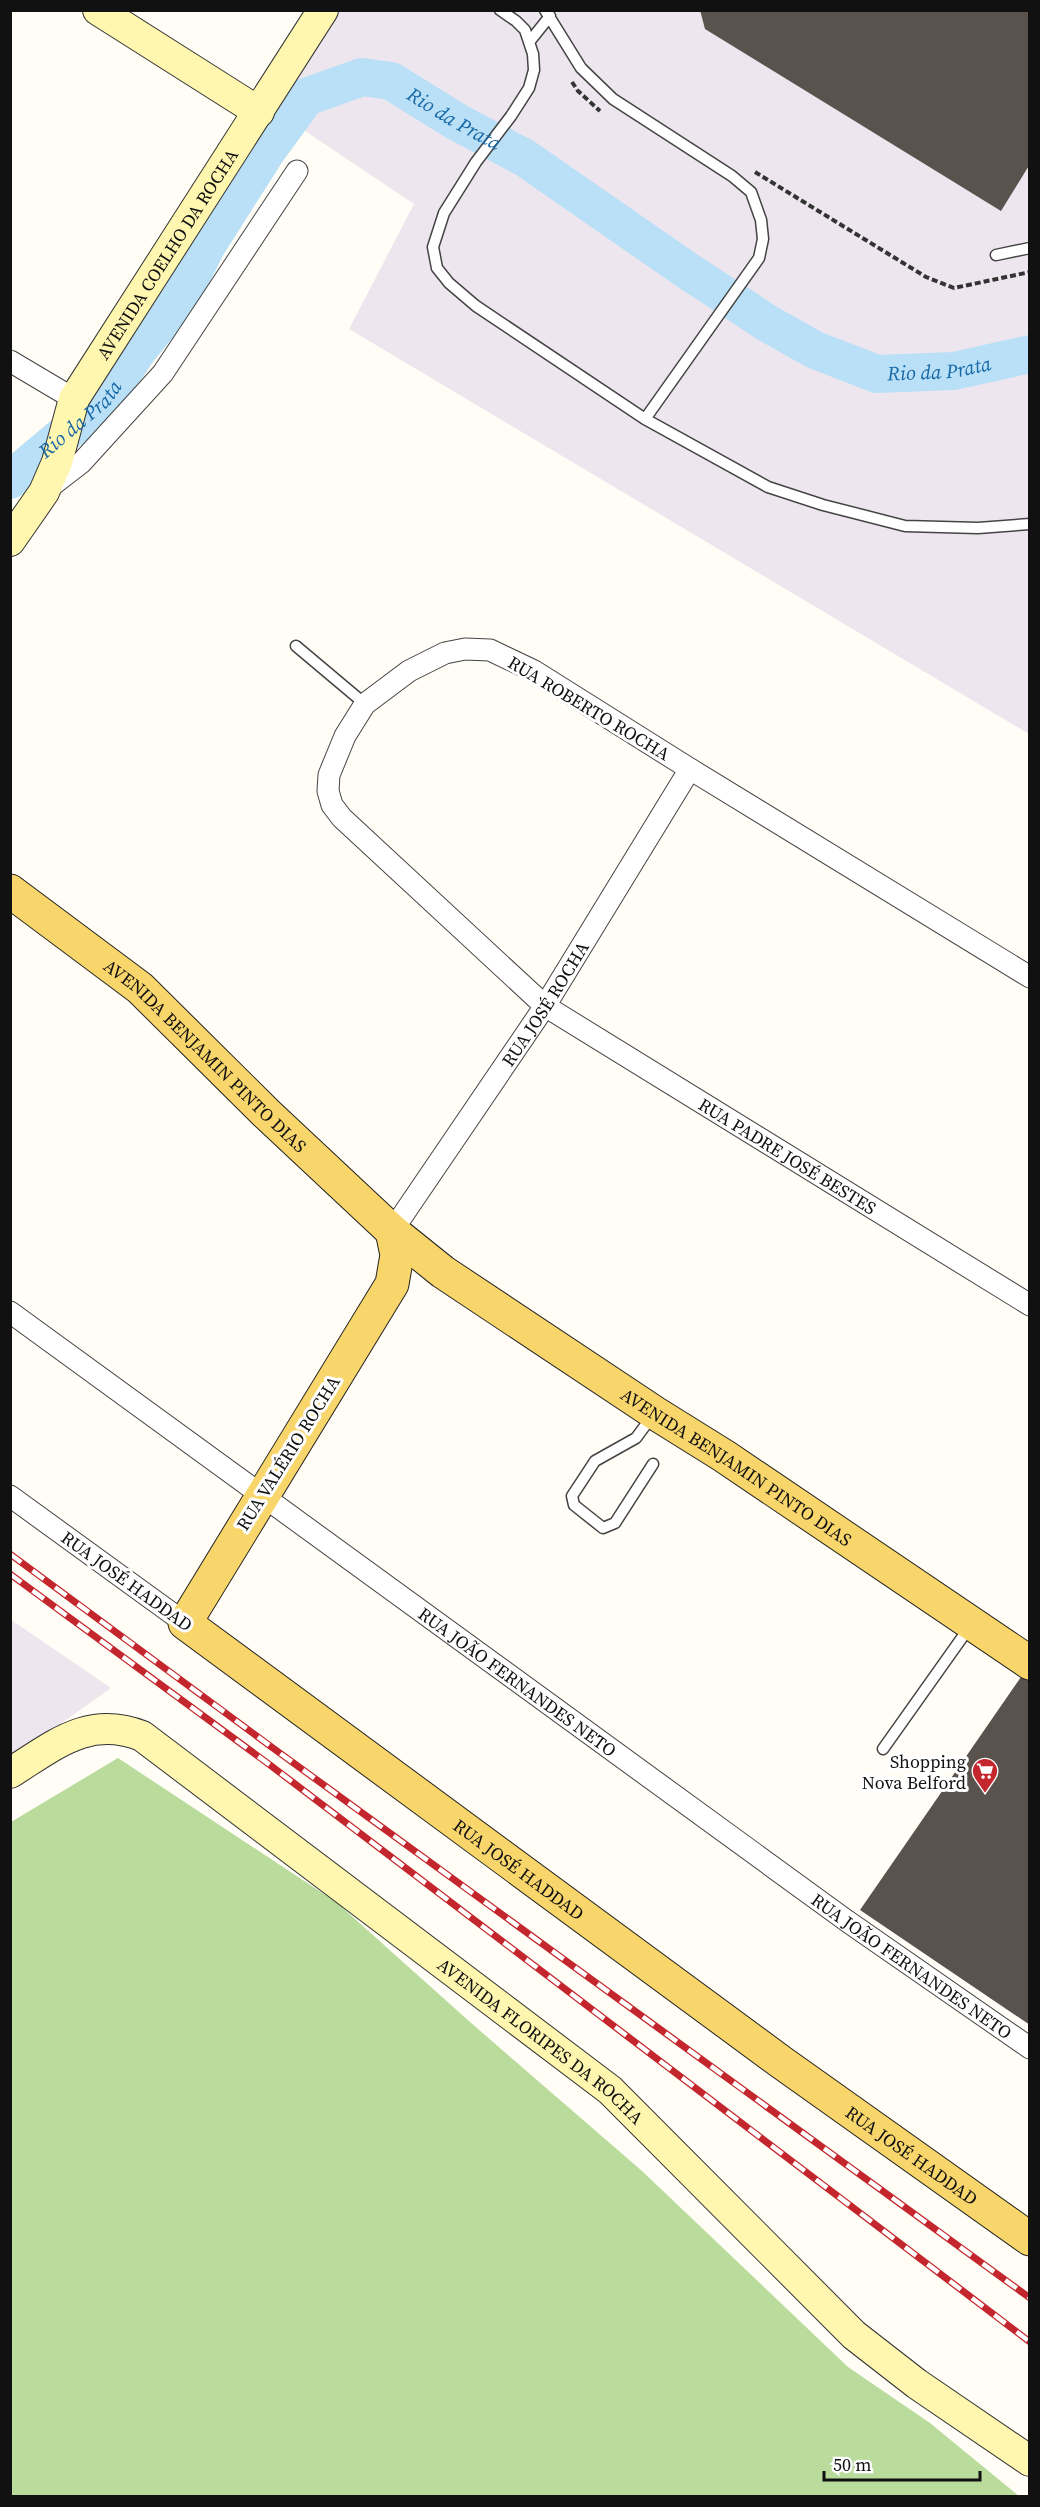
<svg xmlns="http://www.w3.org/2000/svg" width="1040" height="2507" font-family="'Source Serif 4',serif">
  <style>
    .industrial { fill: #eee6ef }
    .forest { fill: #b9dc9c }
    .lines { fill: none; stroke-linecap: round; stroke-linejoin: round }
    .river { stroke: #b9e0f7; stroke-width: 38 }
    .building { fill: #5a524d }
    .lane-casing { stroke: #444; stroke-width: 13 }
    .street-casing { stroke: #444; stroke-width: 23 }
    .secondary-casing { stroke: #333; stroke-width: 32 }
    .primary-casing { stroke: #222; stroke-width: 35 }
    .path { stroke: #333; stroke-width: 4; stroke-dasharray: 6 3; stroke-linecap: butt }
    .lane { stroke: #fff; stroke-width: 10 }
    .street { stroke: #fff; stroke-width: 21 }
    .secondary { stroke: #fff6b0; stroke-width: 30 }
    .primary { stroke: #f9d66b; stroke-width: 33 }
    .rail-casing { stroke: #c4262e; stroke-width: 7 }
    .rail { stroke: #fff; stroke-width: 4.5; stroke-dasharray: 14; stroke-linecap: butt }
    .labels { text-anchor: middle; dominant-baseline: central; stroke-width: 6; stroke-linejoin: round; paint-order: stroke }
    .street-label { font-size: 18px; fill: #111; stroke: #fff }
    .poi-label { font-size: 18px; fill: #111; stroke: #fff; text-anchor: end }
    .water-label { font-size: 20px; font-style: italic; fill: #1768a6; stroke: #fff }
  </style>
  <rect width="100%" height="100%" fill="#fffdf5"/>
  <path class="industrial" d="M 324,11 L 1029,11 L 1029,734 L 349,329 L 414,204 L 259,100 Z
    M 10,1619 L 111,1688 L 11,1759 L 10,1759 Z"/>
  <path class="forest" d="M 118,1758 L 336,1902 L 470,2022 L 642,2171 L 848,2367 L 930,2423 L 1019,2496 L 11,2496 L 11,1822 Z"/>
  <g class="lines">
    <path class="river" id="s1" d="M 10,480 L 105,400 L 138,350 L 180,299 L 207,245 L 266,152 L 306,97 L 362,77 L 391,81 L 457,122 L 525,158 L 688,271 L 767,323 L 815,350 L 877,374 L 954,371 L 1030,354"/>
  </g>
  <path class="building" d="M 700,10 L 1030,10 L 1030,164 L 1001,211 L 705,29 Z
    M 1023,1674 L 1030,1679 L 1030,2025 L 860,1910 Z"/>
  <g class="lines">
    <g class="lane-casing">
      <path id="lane" d="M 500,10 L 516,21 L 525,30 L 533,54 L 534,70 L 529,88 L 511,116 L 476,162 L 444,213 L 433,247 L 437,268 L 449,283 L 476,306 L 645,419 L 768,487 L 823,505 L 905,526 L 978,528 L 1030,524
        M 545,10 L 581,68 L 613,99 L 732,176 L 751,192 L 761,220 L 763,239 L 759,258 L 645,419
        M 530,41 L 550,16
        M 996,255 L 1030,248
        M 296,646 L 365,704
        M 653,1415 L 636,1438 L 595,1461 L 572,1496 L 574,1505 L 603,1528 L 615,1523 L 653,1464
        M 883,1749 L 971,1625"/>
    </g>
    <g class="street-casing">
      <g id="street">
        <path d="M 10,361 L 74,399"/>
        <path d="M 46,490 L 81,463 L 163,373 L 297,171"/>
        <path id="s2" d="M 1030,977 L 690,769 L 534,671 L 490,650 L 465,649 L 445,653 L 409,671 L 365,704 L 345,736 L 329,775 L 328,791 L 332,805 L 342,818 L 545,1006 L 1030,1305"/>
        <path id="s3" d="M 392,1231 L 545,1006 L 690,769"/>
        <path id="s4" d="M 10,1312 L 847,1921 L 1030,2048"/>
        <path d="M 10,1496 L 185,1623"/>
      </g>
    </g>
    <g class="secondary-casing">
      <g id="secondary">
        <path d="M 98,10 L 259,112"/>
        <path id="s5" d="M 10,541 L 44,492 L 57,462 L 74,399 L 323,10"/>
        <path id="s6" d="M 10,1773 C 55,1745 88,1715 142,1736 L 610,2090 L 854,2335 L 917,2384 L 1030,2461"/>
      </g>
    </g>
    <g class="primary-casing">
      <g id="primary">
        <path id="s7" d="M 10,891 L 140,988 L 266,1113 L 392,1231 L 443,1272 L 655,1413 L 724,1456 L 1030,1663"/>
        <path id="s8" d="M 392,1231 L 397,1255 L 392,1284 L 185,1623 L 781,2062 L 1030,2239"/>
      </g>
    </g>
    <path class="path" d="M 572,82 L 578,91 L 600,111
      M 755,172 L 926,277 L 954,288 L 1030,272"/>
    <use href="#lane" class="lane"/>
    <use href="#street" class="street"/>
    <use href="#secondary" class="secondary"/>
    <use href="#primary" class="primary"/>
    <g class="rail-casing">
      <path id="rail" d="M 10,1554 L 277,1751 L 1030,2298
        M 10,1574 L 270,1765 L 1030,2342"/>
    </g>
    <use href="#rail" class="rail"/>
  </g>
  <defs>
    <g id="supermarket-pin" transform="scale(1.35)"><path d="M0 17L-7.5 6A9.5 9.5 0 1 1 7.5 6Z" fill="#c4262e" stroke="#fff"/><path d="M-6-5.5h2.5l.6 2H6L4.5 2H-2.5L-4.4-4H-6ZM-1.5 3.2a1.3 1.3 0 1 0 .1 0ZM3 3.2a1.3 1.3 0 1 0 .1 0Z" fill="#fff"/></g>
  </defs>
  <g fill-rule="evenodd">
    <use href="#supermarket-pin" x="985" y="1771"/>
  </g>
  <g class="labels">
    <g class="street-label">
      <text stroke="none"><textPath href="#s5" startOffset="330">AVENIDA COELHO DA ROCHA</textPath></text>
      <text transform="translate(589 708) rotate(31)">RUA ROBERTO ROCHA</text>
      <text stroke="none"><textPath href="#s3" startOffset="274">RUA JOSÉ ROCHA</textPath></text>
      <text stroke="none"><textPath href="#s7" startOffset="256">AVENIDA BENJAMIN PINTO DIAS</textPath></text>
      <text stroke="none"><textPath href="#s2" startOffset="1461">RUA PADRE JOSÉ BESTES</textPath></text>
      <text transform="translate(288 1453) rotate(-58)">RUA VALÉRIO ROCHA</text>
      <text stroke="none"><textPath href="#s7" startOffset="930">AVENIDA BENJAMIN PINTO DIAS</textPath></text>
      <text transform="translate(127 1581) rotate(36)">RUA JOSÉ HADDAD</text>
      <text stroke="none"><textPath href="#s4" startOffset="628">RUA JOÃO FERNANDES NETO</textPath></text>
      <text stroke="none"><textPath href="#s8" startOffset="866">RUA JOSÉ HADDAD</textPath></text>
      <text stroke="none"><textPath href="#s4" startOffset="1114">RUA JOÃO FERNANDES NETO</textPath></text>
      <text stroke="none"><textPath href="#s6" startOffset="646">AVENIDA FLORIPES DA ROCHA</textPath></text>
      <text stroke="none"><textPath href="#s8" startOffset="1352">RUA JOSÉ HADDAD</textPath></text>
    </g>
    <g class="poi-label">
      <text x="966" y="1761">Shopping<tspan x="966" dy="21">Nova Belford</tspan></text>
    </g>
    <g class="water-label">
      <text stroke="none"><textPath href="#s1" startOffset="651">Rio da Prata</textPath></text>
      <text stroke="none"><textPath href="#s1" startOffset="1209">Rio da Prata</textPath></text>
      <text stroke="none"><textPath href="#s1" startOffset="93">Rio da Prata</textPath></text>
    </g>
  </g>
  <rect width="1040" height="2507" fill="none" stroke="#111111" stroke-width="24"/>
  <path d="M824 2471v9h156v-9" fill="none" stroke="#111111" stroke-width="3"/>
  <text x="833" y="2471" font-size="18" fill="#111111" stroke="#ffffff" stroke-width="4.5" paint-order="stroke">50 m</text>
</svg>
